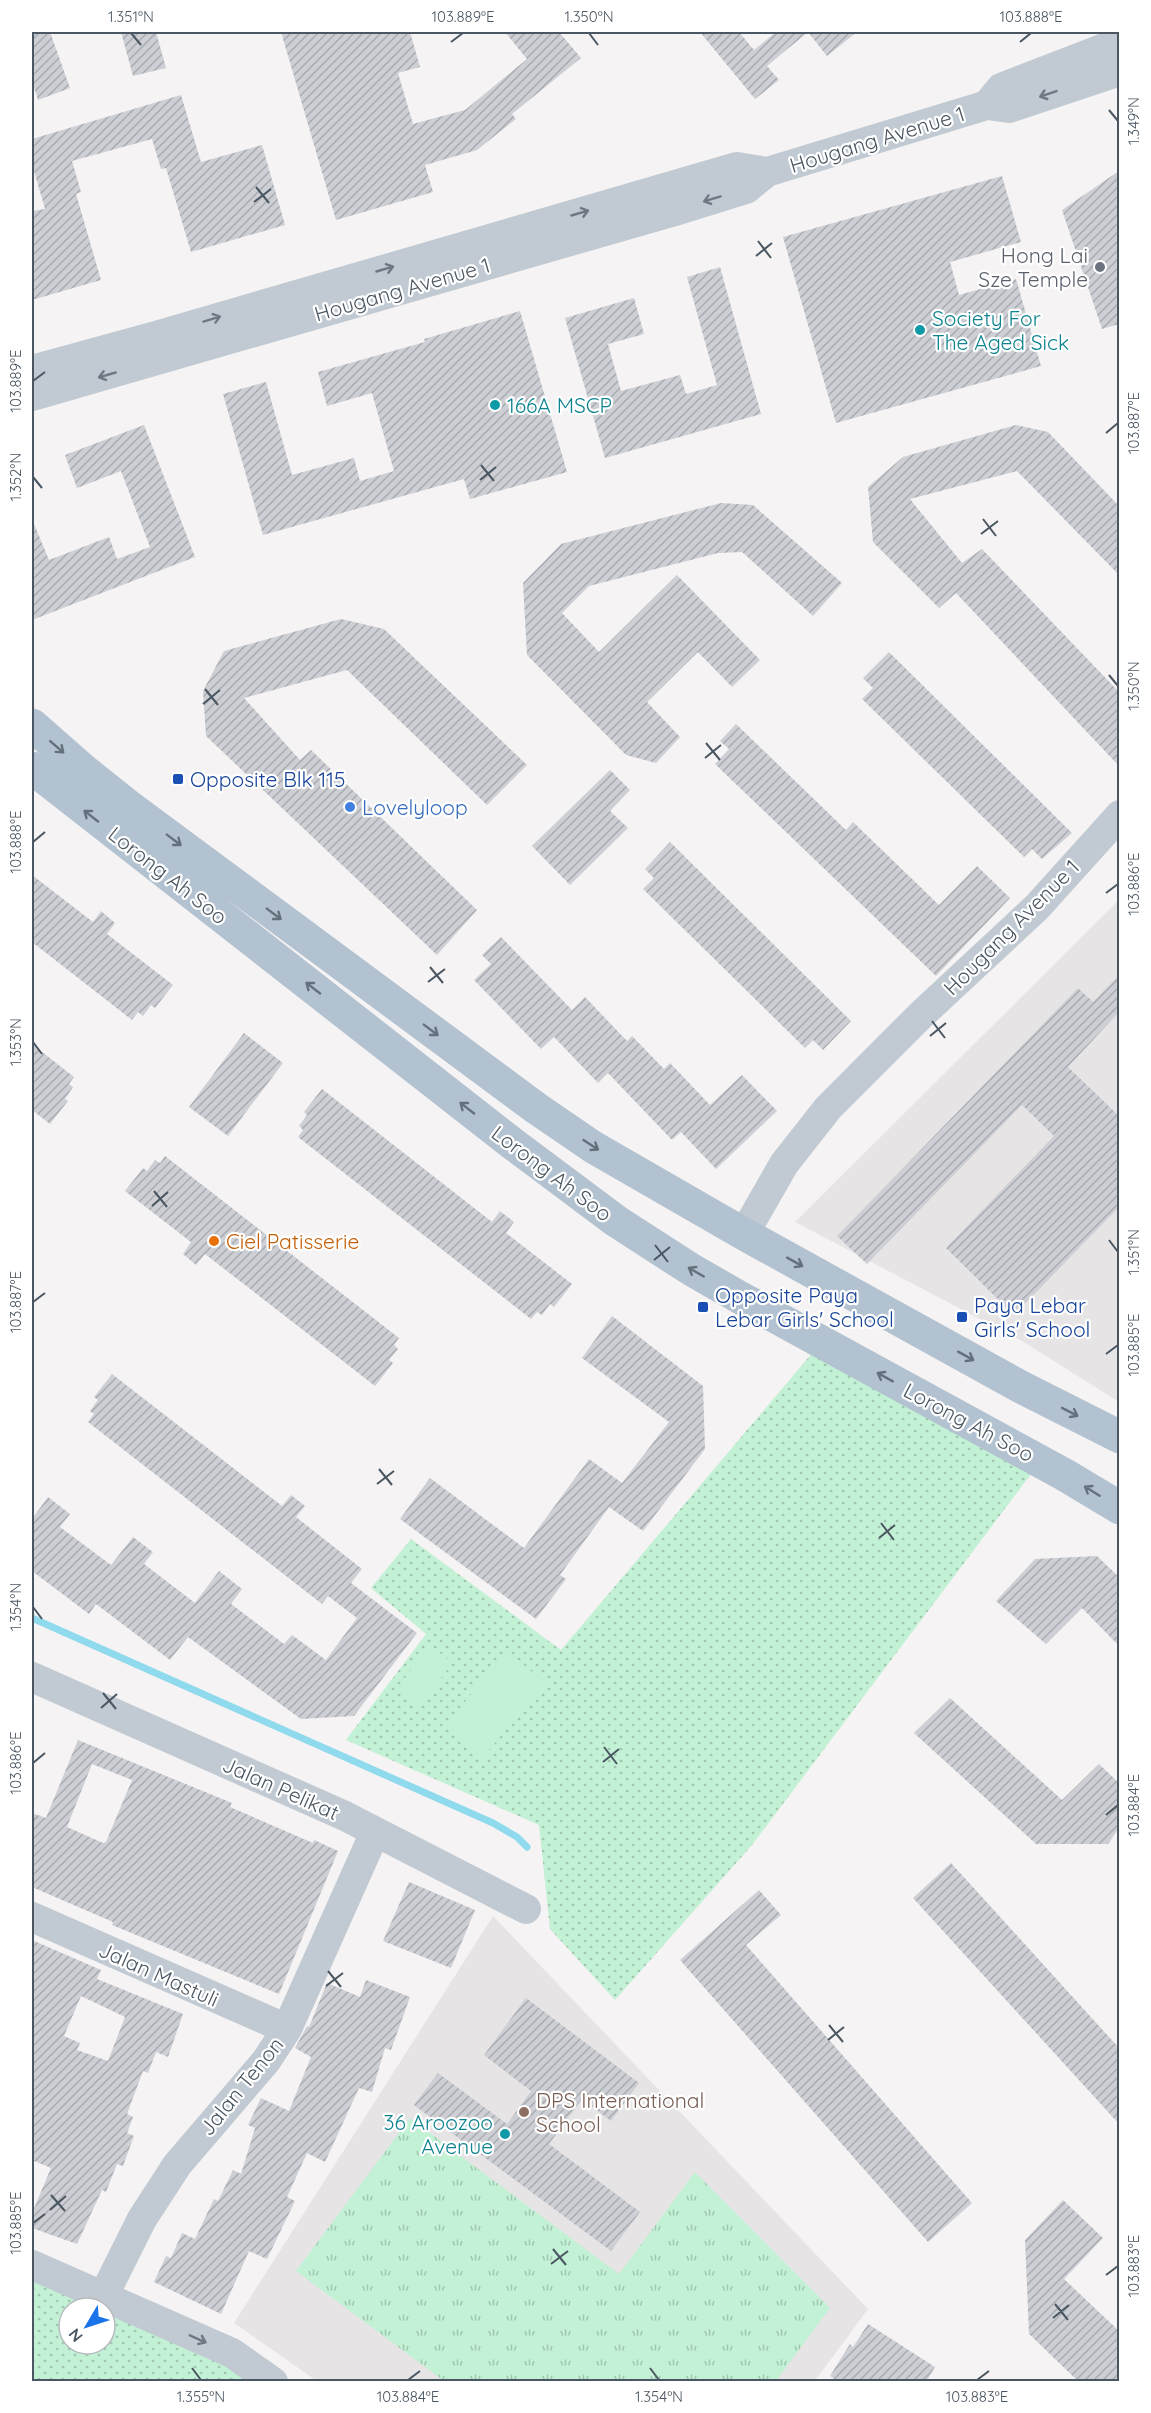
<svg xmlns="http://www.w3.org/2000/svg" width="1151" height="2413" font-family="Quicksand,sans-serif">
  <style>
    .education { fill: #e6e4e5 }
    .grass { fill: url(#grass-tufts) }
    .park { fill: url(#park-dots) }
    .pitch { fill: #c3f1d5 }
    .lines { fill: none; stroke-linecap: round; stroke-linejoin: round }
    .stream { stroke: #90daee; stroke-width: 7 }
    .building { fill: url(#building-hatch); fill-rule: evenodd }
    .minor { stroke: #c1cad2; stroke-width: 30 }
    .major { stroke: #b3c2d1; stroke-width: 33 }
    .oneway { stroke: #6e7983 }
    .oneway2 { stroke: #64717d }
    .ticks { fill: none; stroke: #4a5661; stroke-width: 2 }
    .worship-dot { fill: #6b7280; stroke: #fff; stroke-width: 2 }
    .culture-dot { fill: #0f9aa8; stroke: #fff; stroke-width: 2 }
    .transit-dot { fill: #1a4fb4; stroke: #fff; stroke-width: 2 }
    .shop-dot { fill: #3f7fe0; stroke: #fff; stroke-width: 2 }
    .food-dot { fill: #e8710a; stroke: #fff; stroke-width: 2 }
    .education-dot { fill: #8d6e63; stroke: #fff; stroke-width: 2 }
    .labels { text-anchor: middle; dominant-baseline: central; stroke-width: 4.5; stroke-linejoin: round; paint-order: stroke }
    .street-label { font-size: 21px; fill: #4a5661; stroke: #fff }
    .worship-label { font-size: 21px; fill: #5b616d; stroke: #fff; text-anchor: end }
    .culture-label { font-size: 21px; fill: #0d838f; stroke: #fff; text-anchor: start }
    .transit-label { font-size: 21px; fill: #164399; stroke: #fff; text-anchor: start }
    .shop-label { font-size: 21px; fill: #366cbe; stroke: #fff; text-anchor: start }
    .food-label { font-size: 21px; fill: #c56008; stroke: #fff; text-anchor: start }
    .education-label { font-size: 21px; fill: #785e54; stroke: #fff; text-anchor: start }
    .neatline { fill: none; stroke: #4a5661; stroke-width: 2 }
    .ticks-label { font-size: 15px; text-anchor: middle; fill: #4a5661 }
  </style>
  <defs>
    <pattern id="grass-tufts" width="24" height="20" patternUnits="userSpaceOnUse" patternTransform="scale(1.5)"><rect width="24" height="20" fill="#c3f1d5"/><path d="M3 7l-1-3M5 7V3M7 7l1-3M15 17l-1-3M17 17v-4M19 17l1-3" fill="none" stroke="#a0c6b0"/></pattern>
    <pattern id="park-dots" width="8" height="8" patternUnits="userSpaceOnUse" patternTransform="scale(1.5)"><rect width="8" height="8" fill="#c3f1d5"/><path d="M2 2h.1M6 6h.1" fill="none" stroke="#a0c6b0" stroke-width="1.8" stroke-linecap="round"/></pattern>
    <pattern id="building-hatch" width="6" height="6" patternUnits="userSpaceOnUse" patternTransform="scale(1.5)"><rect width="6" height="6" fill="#cdcfd5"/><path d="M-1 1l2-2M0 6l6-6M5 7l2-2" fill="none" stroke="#a8abb0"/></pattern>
  </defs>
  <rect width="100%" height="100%" fill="#f5f3f3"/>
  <path class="education" d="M 1119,900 L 1119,1402 L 1022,1341 L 795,1222 Z
    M 493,1916 L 868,2309 L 814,2382 L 317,2381 L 234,2323 Z"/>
  <path class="grass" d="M 410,2118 L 619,2274 L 695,2172 L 830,2308 L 776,2381 L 444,2381 L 296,2271 Z"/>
  <path class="park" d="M 819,1345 L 1037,1466 L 752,1845 L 615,2000 L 550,1929 L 539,1825 L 346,1740 L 426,1634 L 371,1588 L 411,1539 L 561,1650 Z
    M 32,2277 L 105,2308 L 69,2308 L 69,2344 L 105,2344 L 105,2308 L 228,2360 L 255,2381 L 32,2381 Z"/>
  <path class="pitch" d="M 430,1645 L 453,1663 L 419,1705 L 398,1687 Z
    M 506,1651 L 546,1683 L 483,1757 L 445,1726 Z"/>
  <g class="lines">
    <path class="stream" d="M 32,1618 L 493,1823 L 517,1837 L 527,1847"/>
  </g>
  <path class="building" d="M 32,32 L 50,32 L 70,88 L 38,100 L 32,81 Z
    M 121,32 L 156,32 L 166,68 L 133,76 Z
    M 281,32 L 410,32 L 420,67 L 398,73 L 413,124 L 465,110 L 527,59 L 505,32 L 559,32 L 581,58 L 512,114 L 516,119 L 477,150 L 425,165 L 433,192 L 336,220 Z
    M 700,32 L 739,32 L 754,50 L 776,32 L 857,32 L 827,56 L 808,32 L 767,66 L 779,80 L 755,99 Z
    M 181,95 L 201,162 L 262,145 L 285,225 L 191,252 L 166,168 L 161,169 L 152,139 L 72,161 L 81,192 L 76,194 L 101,280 L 32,300 L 32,211 L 45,209 L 32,164 L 32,139 Z
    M 1119,171 L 1119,324 L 1102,329 L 1062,210 Z
    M 1002,176 L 1021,242 L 950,262 L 959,295 L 1016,279 L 1041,366 L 836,423 L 783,237 Z
    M 720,267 L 761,414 L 605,458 L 565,318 L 634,298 L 644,334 L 608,344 L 621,391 L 680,375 L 686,394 L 717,385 L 687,277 Z
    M 520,311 L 567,472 L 470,499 L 464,479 L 263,535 L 223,394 L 266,382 L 292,475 L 354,458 L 360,481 L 394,471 L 372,393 L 327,406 L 318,372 L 425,342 L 424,339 Z
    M 144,425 L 195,557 L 32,620 L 32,519 L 49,560 L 109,537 L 117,559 L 150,547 L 121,471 L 77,488 L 65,455 Z
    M 1016,425 L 1048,432 L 1119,506 L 1119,575 L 1017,471 L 910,499 L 962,563 L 982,549 L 1119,692 L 1119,766 L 956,593 L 939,608 L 873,542 L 868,487 L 903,457 Z
    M 721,503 L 753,505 L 842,583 L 813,616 L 742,552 L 718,553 L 589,586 L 562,613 L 599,652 L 677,575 L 760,660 L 732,687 L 698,652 L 647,702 L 680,737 L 656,763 L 626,755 L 527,655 L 523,583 L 561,544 Z
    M 341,619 L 384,629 L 527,765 L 487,805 L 347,670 L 244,698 L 300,760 L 311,750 L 477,910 L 437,955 L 206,736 L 203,691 L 224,651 Z
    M 889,652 L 1072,833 L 1042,859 L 1032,849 L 1024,857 L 862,699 L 873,688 L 863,678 Z
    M 736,724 L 846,830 L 853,822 L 939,905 L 977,866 L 1010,898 L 936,976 L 715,764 L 729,749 L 720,741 Z
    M 610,770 L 630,790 L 610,811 L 628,828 L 570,885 L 532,846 Z
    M 670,842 L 851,1021 L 823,1050 L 813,1040 L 805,1048 L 643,889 L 654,878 L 645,869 Z
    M 32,875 L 93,922 L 101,911 L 115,923 L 107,934 L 173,985 L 155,1008 L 151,1005 L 143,1016 L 138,1012 L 132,1020 L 32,942 Z
    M 501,937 L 572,1010 L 585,997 L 627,1041 L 632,1036 L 664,1069 L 670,1063 L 710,1105 L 742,1075 L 777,1111 L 716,1169 L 681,1132 L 672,1140 L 608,1073 L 598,1083 L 554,1037 L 541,1049 L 474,980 L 491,964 L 482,955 Z
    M 1119,975 L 1119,1012 L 1068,1067 L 1119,1116 L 1119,1207 L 1014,1315 L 946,1248 L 1054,1136 L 1022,1105 L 867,1264 L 837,1236 L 1078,988 L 1093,1002 Z
    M 244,1033 L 283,1063 L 228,1136 L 189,1107 Z
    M 32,1044 L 74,1077 L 69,1084 L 73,1087 L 65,1099 L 68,1101 L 50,1124 L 32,1110 Z
    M 322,1089 L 492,1222 L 500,1211 L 514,1222 L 506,1233 L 572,1284 L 554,1307 L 550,1304 L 542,1315 L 537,1312 L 531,1319 L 298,1137 L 303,1130 L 299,1126 L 307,1115 L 304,1112 Z
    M 165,1156 L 399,1338 L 394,1345 L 398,1349 L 389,1360 L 393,1363 L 375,1386 L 205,1254 L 196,1265 L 183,1254 L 191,1242 L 125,1191 L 143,1168 L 147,1171 L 155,1160 L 160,1163 Z
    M 612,1316 L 703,1386 L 705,1449 L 643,1531 L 609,1507 L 560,1575 L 566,1579 L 536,1619 L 400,1519 L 430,1478 L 524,1548 L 589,1459 L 622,1483 L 669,1422 L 582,1358 Z
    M 112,1374 L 282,1506 L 291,1495 L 305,1506 L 296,1517 L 362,1569 L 351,1583 L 417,1633 L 354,1716 L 301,1719 L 188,1637 L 170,1660 L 96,1604 L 89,1614 L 32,1571 L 32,1519 L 48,1497 L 70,1514 L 60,1527 L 111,1565 L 133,1537 L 153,1552 L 144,1564 L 195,1603 L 219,1571 L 242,1589 L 231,1604 L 284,1644 L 292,1635 L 326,1660 L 357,1618 L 328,1596 L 322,1604 L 88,1422 L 94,1414 L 90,1411 L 98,1400 L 94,1397 Z
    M 1097,1556 L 1119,1577 L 1119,1646 L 1082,1608 L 1046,1644 L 996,1601 L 1035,1559 Z
    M 950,1698 L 1062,1800 L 1099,1764 L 1119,1783 L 1119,1828 L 1108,1844 L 1036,1844 L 914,1733 Z
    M 78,1740 L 232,1803 L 230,1807 L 313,1843 L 314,1840 L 338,1851 L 279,1994 L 112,1925 L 113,1922 L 32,1887 L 32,1813 L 46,1818 ZM 92,1764 L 132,1780 L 106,1842 L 103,1843 L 67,1827 Z
    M 951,1863 L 1119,2048 L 1119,2124 L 913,1898 Z
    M 409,1882 L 475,1910 L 451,1968 L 383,1941 Z
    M 759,1890 L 781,1915 L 746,1945 L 972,2203 L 928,2242 L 680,1960 Z
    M 32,1940 L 101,1970 L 97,1979 L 183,2014 L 168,2057 L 156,2052 L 148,2073 L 143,2071 L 127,2114 L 133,2117 L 127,2133 L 134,2136 L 123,2166 L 117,2164 L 106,2192 L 102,2190 L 77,2244 L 32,2228 L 32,2213 L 51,2168 L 32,2160 ZM 81,1996 L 125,2017 L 108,2061 L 77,2050 L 80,2043 L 64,2036 Z
    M 366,1980 L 410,1997 L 391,2050 L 385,2048 L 372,2092 L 359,2088 L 325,2162 L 307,2153 L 287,2197 L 295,2201 L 267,2259 L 249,2251 L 221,2314 L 154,2282 L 166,2256 L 171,2258 L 182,2233 L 195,2239 L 214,2199 L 218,2201 L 233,2170 L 241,2174 L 255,2128 L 248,2125 L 261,2098 L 289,2111 L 311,2057 L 295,2048 L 307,2026 L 309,2027 L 327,1983 L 360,1997 Z
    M 526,1998 L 639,2083 L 611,2121 L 582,2099 L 549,2144 L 640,2212 L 611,2251 L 414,2105 L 438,2073 L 507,2124 L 531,2091 L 484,2055 Z
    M 1063,2200 L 1103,2238 L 1064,2279 L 1119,2331 L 1119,2382 L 1079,2382 L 1029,2334 L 1025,2240 Z
    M 868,2324 L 935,2367 L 926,2382 L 839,2382 L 830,2376 L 850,2344 L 853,2347 Z"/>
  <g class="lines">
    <path class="minor" d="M 987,105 L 1001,88 L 1120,42
      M 32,370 L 156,336 L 737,167 L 767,172
      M 32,396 L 678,210 L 746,189 L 767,172 L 987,105 L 1009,108 L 1120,71
      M 744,1234 L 784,1164 L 828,1108 L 922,1014 L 1037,907 L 1120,815
      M 32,1677 L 345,1816 L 526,1909
      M 32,1917 L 287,2029
      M 32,2265 L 232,2353 L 273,2382
      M 103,2297 L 142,2219 L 177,2165 L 266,2061 L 287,2029 L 375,1832"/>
    <path class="major" d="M 32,725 L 82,769 L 127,805 L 536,1108 L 593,1147 L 744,1234 L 1021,1387 L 1120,1437
      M 32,768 L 513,1144 L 616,1221 L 692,1270 L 739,1297 L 1065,1475 L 1120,1508"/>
  </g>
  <defs><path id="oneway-shaft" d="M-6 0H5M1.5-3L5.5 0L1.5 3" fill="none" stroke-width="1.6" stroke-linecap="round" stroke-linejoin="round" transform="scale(1.5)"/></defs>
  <g class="oneway">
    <use href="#oneway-shaft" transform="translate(1048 94) rotate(161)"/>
    <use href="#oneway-shaft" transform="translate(712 199) rotate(163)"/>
    <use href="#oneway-shaft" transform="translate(580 213) rotate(-16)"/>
    <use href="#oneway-shaft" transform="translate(385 269) rotate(-16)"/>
    <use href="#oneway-shaft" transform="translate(212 319) rotate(-17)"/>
    <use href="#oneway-shaft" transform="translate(107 375) rotate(164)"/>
    <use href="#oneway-shaft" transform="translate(198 2339) rotate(24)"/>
  </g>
  <g class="oneway2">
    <use href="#oneway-shaft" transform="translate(57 747) rotate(41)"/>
    <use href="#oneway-shaft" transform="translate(91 816) rotate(-142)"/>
    <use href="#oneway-shaft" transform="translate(174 840) rotate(37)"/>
    <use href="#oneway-shaft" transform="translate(274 914) rotate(37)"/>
    <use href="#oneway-shaft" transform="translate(313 988) rotate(-142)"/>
    <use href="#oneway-shaft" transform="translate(431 1030) rotate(37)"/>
    <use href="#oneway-shaft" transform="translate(467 1108) rotate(-142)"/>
    <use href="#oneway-shaft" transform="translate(591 1145) rotate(33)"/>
    <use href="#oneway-shaft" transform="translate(795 1262) rotate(29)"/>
    <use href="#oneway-shaft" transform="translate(696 1272) rotate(-150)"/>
    <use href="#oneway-shaft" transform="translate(966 1356) rotate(29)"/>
    <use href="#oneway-shaft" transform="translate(885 1377) rotate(-151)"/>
    <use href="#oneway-shaft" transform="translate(1070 1412) rotate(27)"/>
    <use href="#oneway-shaft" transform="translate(1092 1491) rotate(-148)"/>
  </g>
  <path class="ticks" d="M 131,33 L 141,45M 589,33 L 598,45M 451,42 L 463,33M 1020,42 L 1031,33M 1109,110 L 1118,121M 256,187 L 269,203M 254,202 L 271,189M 758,241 L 771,258M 756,256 L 772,243M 33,381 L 45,372M 1106,433 L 1118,423M 481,465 L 494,481M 33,477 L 42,488M 480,480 L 496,467M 983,519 L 996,536M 981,534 L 998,521M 1109,675 L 1118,686M 205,689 L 218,705M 203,704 L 220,690M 706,743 L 720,760M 705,758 L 721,745M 33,842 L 45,832M 1106,893 L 1118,884M 430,967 L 443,983M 428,982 L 445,969M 932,1021 L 945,1038M 930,1036 L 946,1023M 33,1042 L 42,1054M 154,1191 L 167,1207M 152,1206 L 168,1192M 1109,1240 L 1118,1252M 655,1245 L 668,1262M 654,1260 L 670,1247M 33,1302 L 45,1293M 1106,1354 L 1118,1345M 379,1469 L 392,1485M 377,1484 L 394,1471M 881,1523 L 894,1540M 879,1538 L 895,1525M 33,1607 L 42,1619M 103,1693 L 116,1709M 101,1708 L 117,1694M 604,1747 L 617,1764M 603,1762 L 619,1749M 33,1763 L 45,1753M 1106,1815 L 1118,1805M 328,1971 L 341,1987M 326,1986 L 343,1973M 829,2025 L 843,2042M 828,2040 L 844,2027M 51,2195 L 65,2211M 50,2210 L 66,2196M 33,2223 L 45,2214M 553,2249 L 566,2265M 551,2264 L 568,2251M 1106,2275 L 1118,2266M 1055,2304 L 1068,2320M 1053,2318 L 1069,2305M 192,2368 L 201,2380M 650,2368 L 659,2380M 408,2380 L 420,2371M 977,2380 L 989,2371"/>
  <circle class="worship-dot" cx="1100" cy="267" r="6"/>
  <g class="culture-dot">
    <circle cx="920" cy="330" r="6"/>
    <circle cx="495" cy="405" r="6"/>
    <circle cx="505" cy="2134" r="6"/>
  </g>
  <g class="transit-dot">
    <rect x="172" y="773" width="12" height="12" rx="3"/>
    <rect x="697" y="1301" width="12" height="12" rx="3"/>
    <rect x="956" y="1311" width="12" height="12" rx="3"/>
  </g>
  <circle class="shop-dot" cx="350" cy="807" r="6"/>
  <circle class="food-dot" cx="214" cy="1241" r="6"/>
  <circle class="education-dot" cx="524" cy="2112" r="6"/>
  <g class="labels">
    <g class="street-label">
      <text transform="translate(877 139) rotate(-17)">Hougang Avenue 1</text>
      <text transform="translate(402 289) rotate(-16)">Hougang Avenue 1</text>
      <text transform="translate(168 875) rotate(38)">Lorong Ah Soo</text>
      <text transform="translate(1011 927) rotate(-45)">Hougang Avenue 1</text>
      <text transform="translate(552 1173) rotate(37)">Lorong Ah Soo</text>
      <text transform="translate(969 1422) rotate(28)">Lorong Ah Soo</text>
      <text transform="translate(281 1788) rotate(24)">Jalan Pelikat</text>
      <text transform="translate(159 1974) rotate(24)">Jalan Mastuli</text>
      <text transform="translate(241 2086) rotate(-51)">Jalan Tenon</text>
    </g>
    <g class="worship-label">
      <text x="1088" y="255">Hong Lai<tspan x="1088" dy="24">Sze Temple</tspan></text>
    </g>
    <g class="culture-label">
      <text x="932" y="318">Society For<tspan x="932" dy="24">The Aged Sick</tspan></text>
      <text x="507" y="405">166A MSCP</text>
      <text x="493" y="2122" text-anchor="end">36 Aroozoo<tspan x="493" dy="24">Avenue</tspan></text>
    </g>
    <g class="transit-label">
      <text x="190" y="779">Opposite Blk 115</text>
      <text x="715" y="1295">Opposite Paya<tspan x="715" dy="24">Lebar Girls' School</tspan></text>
      <text x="974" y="1305">Paya Lebar<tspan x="974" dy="24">Girls' School</tspan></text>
    </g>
    <g class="shop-label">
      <text x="362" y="807">Lovelyloop</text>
    </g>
    <g class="food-label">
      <text x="226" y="1241">Ciel Patisserie</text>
    </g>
    <g class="education-label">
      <text x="536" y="2100">DPS International<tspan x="536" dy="24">School</tspan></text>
    </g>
  </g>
  <rect width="1151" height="2413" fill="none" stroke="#ffffff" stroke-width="66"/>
  <g transform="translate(87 2326) rotate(231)"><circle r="28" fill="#ffffff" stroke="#b7bbc0" stroke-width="1.5"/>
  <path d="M0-4.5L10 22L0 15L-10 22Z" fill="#1a73e8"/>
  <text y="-9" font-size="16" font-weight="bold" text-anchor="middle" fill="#4a5661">N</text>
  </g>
  <rect x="33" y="33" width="1085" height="2347" class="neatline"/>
  <g class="ticks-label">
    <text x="131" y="22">1.351°N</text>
    <text x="463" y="22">103.889°E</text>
    <text x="589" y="22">1.350°N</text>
    <text x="1031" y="22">103.888°E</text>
    <text transform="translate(1134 121) rotate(-90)" y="5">1.349°N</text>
    <text transform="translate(16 381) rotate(-90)" y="5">103.889°E</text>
    <text transform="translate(1134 423) rotate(-90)" y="5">103.887°E</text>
    <text transform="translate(16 477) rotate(-90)" y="5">1.352°N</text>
    <text transform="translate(1134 686) rotate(-90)" y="5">1.350°N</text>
    <text transform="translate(16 842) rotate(-90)" y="5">103.888°E</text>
    <text transform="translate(1134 884) rotate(-90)" y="5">103.886°E</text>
    <text transform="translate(16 1042) rotate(-90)" y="5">1.353°N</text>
    <text transform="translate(1134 1252) rotate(-90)" y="5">1.351°N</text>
    <text transform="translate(16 1302) rotate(-90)" y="5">103.887°E</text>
    <text transform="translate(1134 1345) rotate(-90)" y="5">103.885°E</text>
    <text transform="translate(16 1607) rotate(-90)" y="5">1.354°N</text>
    <text transform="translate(16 1763) rotate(-90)" y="5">103.886°E</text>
    <text transform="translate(1134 1805) rotate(-90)" y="5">103.884°E</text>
    <text transform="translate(16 2223) rotate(-90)" y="5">103.885°E</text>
    <text transform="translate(1134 2266) rotate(-90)" y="5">103.883°E</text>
    <text x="201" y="2402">1.355°N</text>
    <text x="408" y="2402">103.884°E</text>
    <text x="659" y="2402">1.354°N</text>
    <text x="977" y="2402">103.883°E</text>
  </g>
</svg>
